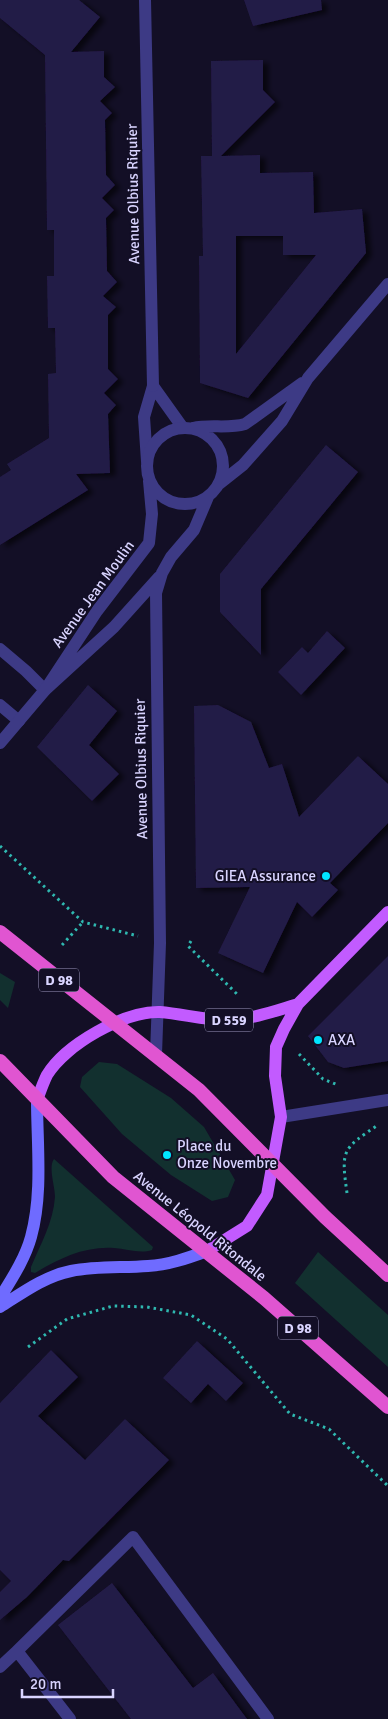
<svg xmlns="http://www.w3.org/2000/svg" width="388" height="1719" font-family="Signika,sans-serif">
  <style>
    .green { fill: #12302f }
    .building { fill: #241b47; fill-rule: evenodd; filter: url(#shadow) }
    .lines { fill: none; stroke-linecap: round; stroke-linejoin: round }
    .path { stroke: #2fb8b0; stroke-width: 3; stroke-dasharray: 2.5 4; stroke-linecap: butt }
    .service { stroke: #3d3a85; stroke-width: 12 }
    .minor { stroke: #3d3a85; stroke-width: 12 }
    .secondary { stroke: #6f6bff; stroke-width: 12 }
    .primary { stroke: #c25bff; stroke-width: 12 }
    .trunk { stroke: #e055d1; stroke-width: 14 }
    .poi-dot { fill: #00e5ff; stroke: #130f26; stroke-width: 2 }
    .labels { text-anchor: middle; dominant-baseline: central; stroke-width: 4; stroke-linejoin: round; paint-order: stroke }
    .shield { fill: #130f26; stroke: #9e99be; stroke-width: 1 }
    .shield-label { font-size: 14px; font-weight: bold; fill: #d9d4ff }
    .street-label { font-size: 15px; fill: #d9d4ff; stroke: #130f26 }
    .poi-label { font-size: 15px; fill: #d9d4ff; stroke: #130f26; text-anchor: start }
  </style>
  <defs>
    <filter id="shadow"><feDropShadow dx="5.5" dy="3" stdDeviation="2.5" flood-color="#0009"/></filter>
  </defs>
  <rect width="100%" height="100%" fill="#130f26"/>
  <path class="green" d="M 0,973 L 15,982 L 8,1008 L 0,1000 Z
    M 99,1062 L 117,1064 L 171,1098 L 204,1127 L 235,1180 L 228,1197 L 212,1201 L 171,1175 L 122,1134 L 80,1087 L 82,1077 Z
    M 54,1159 L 153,1247 L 152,1250 C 140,1254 127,1249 114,1248 C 85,1246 60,1258 35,1273 L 31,1272 L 31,1267 C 41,1243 53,1223 55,1197 C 55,1186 48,1167 54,1159 Z
    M 318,1252 L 388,1315 L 388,1367 L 295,1283 Z"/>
  <path class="building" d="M 0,0 L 79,0 L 100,17 L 71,52 L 104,51 L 104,77 L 115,87 L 100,101 L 112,113 L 105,120 L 106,175 L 115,185 L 102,198 L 114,210 L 106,218 L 107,271 L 117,282 L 103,296 L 116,307 L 108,315 L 108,369 L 118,379 L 104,393 L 116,405 L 108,414 L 110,473 L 76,474 L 88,490 L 0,545 L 0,477 L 11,470 L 7,464 L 49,438 L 48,374 L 56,373 L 55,328 L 48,328 L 47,276 L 54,276 L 54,230 L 47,230 L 45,55 L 0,18 Z
    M 244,0 L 321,0 L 322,10 L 253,26 Z
    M 263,60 L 263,90 L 275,102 L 221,156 L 260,155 L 260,173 L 313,172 L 314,213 L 362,209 L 366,253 L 248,398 L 200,383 L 199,256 L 203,256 L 201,156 L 212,156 L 211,61 ZM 236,236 L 283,236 L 283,255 L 316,255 L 236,354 Z
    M 326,445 L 358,472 L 261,589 L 261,655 L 220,612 L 220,574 Z
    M 327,631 L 345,648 L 301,695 L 278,672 L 302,647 L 308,653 Z
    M 88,685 L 117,711 L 89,745 L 119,774 L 92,801 L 37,747 Z
    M 218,705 L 251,722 L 269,768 L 282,764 L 299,817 L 358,756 L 388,784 L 388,823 L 330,883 L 338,890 L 312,917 L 297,902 L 263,973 L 218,953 L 250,887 L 196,888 L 194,706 Z
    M 388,956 L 388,1061 L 344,1068 L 328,1062 L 308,1036 Z
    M 197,1341 L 243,1383 L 226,1401 L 208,1384 L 191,1403 L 163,1378 Z
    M 51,1350 L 78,1377 L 38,1416 L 85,1460 L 125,1419 L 169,1460 L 69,1561 L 63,1560 L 27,1597 L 0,1620 L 0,1592 L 11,1581 L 0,1570 L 0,1403 Z
    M 112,1583 L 193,1688 L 213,1673 L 247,1719 L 131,1719 L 58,1625 Z"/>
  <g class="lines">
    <path class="path" d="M 0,846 L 83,922 L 138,936
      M 191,941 L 188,946 L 239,996
      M 62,945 L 83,922
      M 299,1054 L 323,1079 L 338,1085
      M 347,1193 C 341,1150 342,1149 378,1125
      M 28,1347 L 67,1319 L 113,1306 L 147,1307 L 191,1315 L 227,1339 L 290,1414 L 329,1429 L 388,1486"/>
    <path class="service" d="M 153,386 L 183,428
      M 147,461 L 144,417 L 153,386
      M 0,649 L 26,671 L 45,690
      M 0,705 L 19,721
      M 17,1651 L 133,1537 L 268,1719
      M 0,1667 L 17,1651 L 70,1719"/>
    <path class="minor" d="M 145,0 L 153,386
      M147 466a38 38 0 1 1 76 0a38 38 0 1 1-76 0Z
      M 193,428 C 210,424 228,429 245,424 L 302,383
      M 219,484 L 243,465 L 282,421 L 308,378 L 388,284
      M 45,690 L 97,611 L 149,543 L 152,514 L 149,481
      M 0,743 L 45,690 L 114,627 L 159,577
      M 156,1054 L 160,943 L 156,593 L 162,573 L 171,557 L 194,530 L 208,497
      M 281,1117 L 388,1100"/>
    <path class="secondary" d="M 0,1298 C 11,1280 25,1259 31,1237 C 43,1194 37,1144 37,1100
      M 0,1307 C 22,1293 45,1276 71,1271 C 97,1266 122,1268 148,1266 C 168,1265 188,1258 207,1251"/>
    <path class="primary" d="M 37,1100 C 40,1092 43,1083 47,1075 C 65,1045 124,1011 160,1012 C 185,1014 210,1022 235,1020 C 256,1018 278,1010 298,1004
      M 207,1251 L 247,1226 L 267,1195 L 281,1117 L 275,1076 L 276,1047 L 284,1029 L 298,1004 L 388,912"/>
    <path class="trunk" d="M 0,932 L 199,1090 L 325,1217 L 388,1275
      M 0,1061 L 113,1177 L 264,1298 L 388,1407"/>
  </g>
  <g class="poi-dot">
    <circle cx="326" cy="876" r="5"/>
    <circle cx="318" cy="1040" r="5"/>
    <circle cx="167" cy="1155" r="5"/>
  </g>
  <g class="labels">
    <g class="shield">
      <rect x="39" y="968.5" width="40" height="23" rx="4"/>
      <rect x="205" y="1008.5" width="48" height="23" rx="4"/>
      <rect x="278" y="1316.5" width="40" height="23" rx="4"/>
    </g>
    <g class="shield-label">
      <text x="59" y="980">D 98</text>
      <text x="229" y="1020">D 559</text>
      <text x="298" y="1328">D 98</text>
    </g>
    <g class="street-label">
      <text transform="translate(133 194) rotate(-91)">Avenue Olbius Riquier</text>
      <text transform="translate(93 594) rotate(-54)">Avenue Jean Moulin</text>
      <text transform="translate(141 769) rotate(-91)">Avenue Olbius Riquier</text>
      <text transform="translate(200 1226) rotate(39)">Avenue Léopold Ritondale</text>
    </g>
    <g class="poi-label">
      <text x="316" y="876" text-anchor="end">GIEA Assurance</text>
      <text x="328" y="1040">AXA</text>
      <text x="177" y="1146">Place du<tspan x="177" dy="17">Onze Novembre</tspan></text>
    </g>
  </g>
  <path d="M22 1689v8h91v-8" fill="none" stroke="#d9d4ff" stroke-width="2.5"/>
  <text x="30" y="1689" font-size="15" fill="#d9d4ff" stroke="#130f26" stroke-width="4" paint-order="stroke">20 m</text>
</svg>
